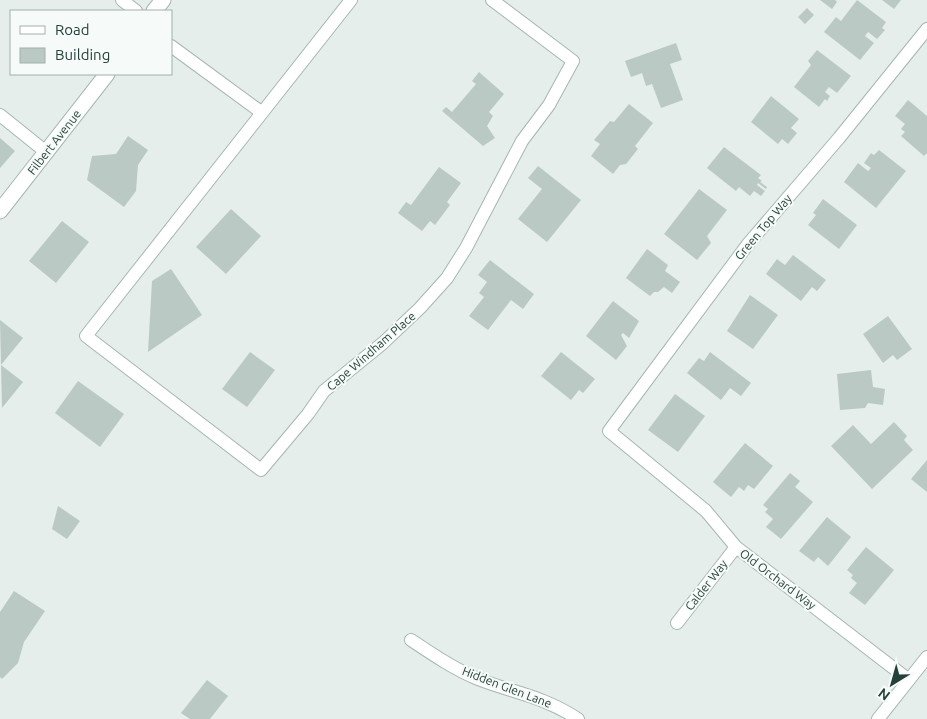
<svg xmlns="http://www.w3.org/2000/svg" width="927" height="719" font-family="Ubuntu,sans-serif">
  <style>
    .building { fill: #bac9c4 }
    .lines { fill: none; stroke-linecap: round; stroke-linejoin: round }
    .minor-casing { stroke: #a7b6b3; stroke-width: 14 }
    .tertiary-casing { stroke: #a7b6b3; stroke-width: 17 }
    .minor { stroke: #fff; stroke-width: 12 }
    .tertiary { stroke: #fff; stroke-width: 15 }
    .labels { text-anchor: middle; dominant-baseline: central; stroke-width: 4; stroke-linejoin: round; paint-order: stroke }
    .street-label { font-size: 12px; fill: #24403b; stroke: #f6faf8 }
  </style>
  <rect width="100%" height="100%" fill="#e5eeeb"/>
  <path class="building" d="M 820,0 L 835,0 L 837,2 L 832,9 Z
    M 857,0 L 886,22 L 882,28 L 885,30 L 877,39 L 868,32 L 865,36 L 874,43 L 860,60 L 824,32 L 836,17 L 841,21 Z
    M 882,0 L 901,0 L 894,9 Z
    M 807,8 L 814,15 L 805,24 L 798,17 Z
    M 676,43 L 682,60 L 670,64 L 683,100 L 661,108 L 652,84 L 646,86 L 642,73 L 631,77 L 625,61 Z
    M 817,50 L 851,76 L 837,93 L 829,87 L 825,92 L 830,96 L 827,101 L 825,99 L 819,107 L 794,87 L 811,65 L 808,61 Z
    M 479,72 L 504,94 L 489,112 L 493,116 L 487,126 L 495,138 L 483,146 L 442,111 L 446,107 L 452,112 L 476,84 L 472,81 Z
    M 771,96 L 799,119 L 791,128 L 797,133 L 788,144 L 782,139 L 778,144 L 751,122 Z
    M 908,100 L 927,116 L 927,153 L 924,156 L 901,136 L 905,132 L 901,129 L 905,124 L 895,116 Z
    M 629,104 L 653,123 L 635,146 L 638,149 L 626,164 L 620,165 L 613,174 L 591,156 L 600,144 L 594,140 L 610,121 L 614,122 Z
    M 128,136 L 148,150 L 138,165 L 136,191 L 124,207 L 87,180 L 92,156 L 116,154 Z
    M 0,138 L 15,151 L 0,168 Z
    M 724,147 L 761,175 L 758,178 L 762,181 L 760,182 L 767,187 L 766,189 L 758,183 L 757,185 L 765,191 L 761,196 L 754,191 L 750,196 L 739,187 L 736,191 L 707,168 Z
    M 879,150 L 906,171 L 876,208 L 844,182 L 858,163 L 868,171 L 871,168 L 864,163 L 871,153 L 874,155 Z
    M 538,166 L 581,200 L 547,242 L 518,219 L 542,189 L 528,178 Z
    M 439,167 L 461,183 L 447,202 L 450,205 L 435,225 L 430,221 L 422,231 L 398,213 L 406,202 L 411,205 Z
    M 699,189 L 727,210 L 707,236 L 711,243 L 697,260 L 664,234 Z
    M 823,199 L 857,225 L 839,249 L 808,225 L 816,215 L 813,213 Z
    M 231,209 L 261,236 L 226,274 L 196,247 Z
    M 62,221 L 89,242 L 56,283 L 29,261 Z
    M 647,249 L 668,265 L 665,271 L 680,282 L 672,293 L 664,287 L 658,292 L 654,292 L 650,296 L 626,278 Z
    M 793,255 L 826,280 L 817,291 L 812,287 L 801,301 L 766,274 L 777,259 L 785,265 Z
    M 490,260 L 534,294 L 523,309 L 511,300 L 488,330 L 469,316 L 484,297 L 479,293 L 487,282 L 478,275 Z
    M 171,269 L 202,315 L 148,352 L 152,281 Z
    M 750,295 L 778,315 L 753,349 L 727,331 Z
    M 613,301 L 639,321 L 629,338 L 623,333 L 621,335 L 627,346 L 616,360 L 586,336 Z
    M 888,316 L 912,349 L 897,360 L 893,355 L 883,363 L 863,334 Z
    M 0,320 L 23,338 L 1,365 L 23,382 L 2,408 Z
    M 250,352 L 275,370 L 247,407 L 222,389 Z
    M 561,352 L 595,379 L 583,393 L 579,390 L 571,400 L 541,376 Z
    M 710,352 L 751,383 L 741,396 L 730,388 L 721,400 L 687,373 L 699,358 L 704,361 Z
    M 871,370 L 873,387 L 885,389 L 883,405 L 868,403 L 865,408 L 840,410 L 837,374 Z
    M 78,381 L 124,414 L 100,447 L 55,413 Z
    M 675,394 L 705,416 L 678,452 L 648,430 Z
    M 894,422 L 907,436 L 904,440 L 913,450 L 872,489 L 831,446 L 853,425 L 871,444 Z
    M 745,443 L 773,466 L 754,489 L 748,485 L 744,491 L 739,487 L 731,497 L 713,482 Z
    M 927,460 L 927,492 L 911,479 Z
    M 790,473 L 800,481 L 795,487 L 813,502 L 781,539 L 766,527 L 773,519 L 765,512 L 768,509 L 763,505 Z
    M 58,506 L 80,521 L 67,539 L 52,529 Z
    M 827,517 L 851,537 L 828,566 L 818,557 L 814,562 L 799,551 Z
    M 866,547 L 894,570 L 865,605 L 849,593 L 857,583 L 851,578 L 853,575 L 847,570 Z
    M 14,591 L 45,611 L 24,642 L 18,663 L 2,679 L 0,677 L 0,612 Z
    M 207,680 L 228,696 L 210,719 L 190,719 L 181,713 Z"/>
  <g class="lines">
    <g class="minor-casing">
      <path id="minor" d="M 122,0 L 136,11
        M 351,0 L 86,336 L 261,470 L 308,414 L 324,391 L 383,343 L 420,308 L 447,278 L 466,248 L 522,141 L 549,105 L 573,61 L 492,0
        M 171,46 L 261,112
        M 0,115 L 46,152
        M 677,623 L 736,547
        M 411,640 C 432,654 454,669 478,679 C 514,693 543,696 578,719
        M 909,680 L 736,547 L 706,511 L 609,431 L 748,244 L 839,138 L 927,29
        M 878,719 L 927,657"/>
    </g>
    <g class="tertiary-casing">
      <path id="tertiary" d="M 154,11 L 163,0
        M 0,211 L 107,74"/>
    </g>
    <use href="#minor" class="minor"/>
    <use href="#tertiary" class="tertiary"/>
  </g>
  <g class="labels">
    <g class="street-label">
      <text transform="translate(54 142) rotate(-52)">Filbert Avenue</text>
      <text transform="translate(763 227) rotate(-50)">Green Top Way</text>
      <text transform="translate(371 351) rotate(-41)">Cape Windham Place</text>
      <text transform="translate(778 579) rotate(37)">Old Orchard Way</text>
      <text transform="translate(706 585) rotate(-52)">Calder Way</text>
      <text transform="translate(507 687) rotate(21)">Hidden Glen Lane</text>
    </g>
  </g>
  <rect x="10" y="10" width="162" height="65" fill="#f6faf8" stroke="#a2b0ac"/>
  <rect x="20" y="26" width="25" height="8" fill="#ffffff" stroke="#a2b0ac"/>
  <text x="55" y="35" font-size="15" fill="#24403b">Road</text>
  <rect x="20" y="48" width="25" height="15" fill="#bac9c4" stroke="#a2b0ac"/>
  <text x="55" y="60" font-size="15" fill="#24403b">Building</text>
  <g transform="translate(892 684) rotate(217)" stroke="#f6faf8" stroke-width="4" paint-order="stroke">
  <path d="M0-4L9 19L0 12L-9 19Z" fill="#24403b"/>
  <text y="-8" font-size="14" font-weight="bold" text-anchor="middle" fill="#24403b">N</text>
  </g>
</svg>
